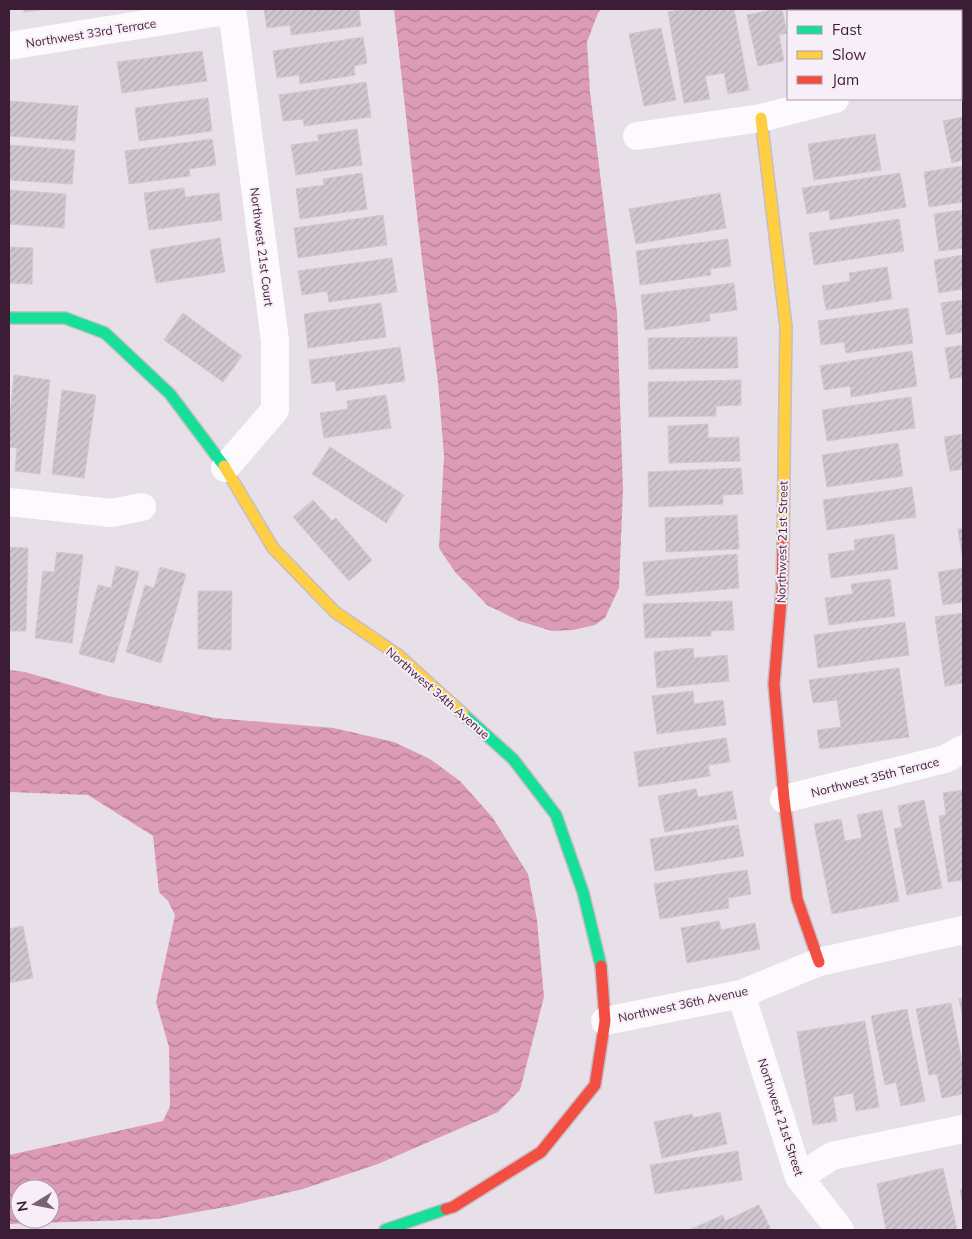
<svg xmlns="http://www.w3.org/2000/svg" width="972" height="1239" font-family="Mulish,sans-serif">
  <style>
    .water { fill: url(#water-waves); fill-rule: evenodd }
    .building { fill: url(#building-hatch); stroke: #d1c9d1 }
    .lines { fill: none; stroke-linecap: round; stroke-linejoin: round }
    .fast-casing { stroke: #c8bcc6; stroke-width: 14 }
    .slow-casing { stroke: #c8bcc6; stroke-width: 14 }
    .jam-casing { stroke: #c8bcc6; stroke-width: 14 }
    .street { stroke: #fcfafc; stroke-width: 28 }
    .fast { stroke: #16e098; stroke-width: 11 }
    .slow { stroke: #ffcf43; stroke-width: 11 }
    .jam { stroke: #f24e42; stroke-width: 11 }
    .labels { text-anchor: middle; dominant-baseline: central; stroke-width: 4; stroke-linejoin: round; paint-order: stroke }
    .street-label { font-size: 12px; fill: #3c1d36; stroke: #f7eef7 }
  </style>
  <defs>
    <pattern id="water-waves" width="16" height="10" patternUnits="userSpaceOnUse" patternTransform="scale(1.25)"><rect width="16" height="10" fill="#dc9bb6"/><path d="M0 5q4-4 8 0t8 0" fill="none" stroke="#b47e95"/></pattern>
    <pattern id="building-hatch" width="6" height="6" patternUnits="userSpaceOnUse" patternTransform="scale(1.25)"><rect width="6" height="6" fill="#cfc7cf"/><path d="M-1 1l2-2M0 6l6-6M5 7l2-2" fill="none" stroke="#b3aab2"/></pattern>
  </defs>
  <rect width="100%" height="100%" fill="#e8e0e8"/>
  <path class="water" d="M 394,9 L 602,9 L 598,13 L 587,42 L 590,92 L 617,313 L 623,490 L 619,588 L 605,618 L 595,625 L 573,630 L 552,631 L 519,621 L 487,605 L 455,572 L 439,548 L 444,456 L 438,382 L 422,259 Z
    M 9,670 L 25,672 L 108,696 L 215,718 L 334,728 L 394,742 L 430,759 L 460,781 L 493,818 L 528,874 L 537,920 L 544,997 L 520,1090 L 498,1112 L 378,1164 L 303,1189 L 231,1206 L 157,1219 L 9,1224 L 9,1155 L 163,1121 L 170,1106 L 169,1047 L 156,1002 L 175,915 L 168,901 L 159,892 L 153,836 L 88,795 L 9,792 ZM 20,1189 L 50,1189 L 50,1219 L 20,1219 Z"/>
  <path class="building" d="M 23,9 L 49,9 L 24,12 Z
    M 264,9 L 359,9 L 361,26 L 291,35 L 290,25 L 267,28 Z
    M 687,9 L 734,9 L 749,90 L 728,94 L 724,73 L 705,76 L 710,99 L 684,103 L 668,12 Z
    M 776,9 L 782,9 L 787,33 L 779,35 L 784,61 L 758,66 L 747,15 Z
    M 794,9 L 827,9 L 828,11 L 794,11 Z
    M 837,9 L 873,9 L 873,11 L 837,11 Z
    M 888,9 L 919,9 L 919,11 L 888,11 Z
    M 927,9 L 961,9 L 963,28 L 961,29 L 961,11 L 935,11 L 934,10 L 928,11 Z
    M 661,28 L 676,100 L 644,106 L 629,34 Z
    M 363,37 L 367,63 L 354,66 L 355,75 L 300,84 L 299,75 L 277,78 L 273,51 Z
    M 202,51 L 207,81 L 122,93 L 117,62 Z
    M 366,82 L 371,117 L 304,126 L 303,119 L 283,121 L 279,95 Z
    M 208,98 L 212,131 L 139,141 L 135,108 Z
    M 9,101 L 78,106 L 75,141 L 9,136 Z
    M 963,117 L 963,160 L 952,163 L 943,121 Z
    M 357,129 L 362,165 L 296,175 L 291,145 L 319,141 L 317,135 Z
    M 875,134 L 881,170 L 814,180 L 808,144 Z
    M 212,139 L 216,165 L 189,169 L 190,176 L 129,184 L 125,151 Z
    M 9,145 L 75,150 L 72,184 L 9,180 Z
    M 963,166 L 963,202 L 929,207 L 924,172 Z
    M 362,173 L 367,209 L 300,219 L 296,189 L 324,185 L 323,179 Z
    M 900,173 L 906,207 L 830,220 L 829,210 L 807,214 L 802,188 Z
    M 184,188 L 185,197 L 219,193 L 222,220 L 149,230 L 144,193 Z
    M 9,190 L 66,194 L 64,228 L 9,224 Z
    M 720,193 L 726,228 L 636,244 L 629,209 Z
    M 963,210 L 963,248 L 939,251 L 934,214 Z
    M 383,215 L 387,245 L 298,258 L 294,228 Z
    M 899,219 L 904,251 L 814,265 L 809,233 Z
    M 220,238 L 225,272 L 156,283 L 150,250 Z
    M 728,239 L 731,266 L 710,269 L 711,275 L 640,285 L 636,251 Z
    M 10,247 L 33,248 L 32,284 L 9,283 Z
    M 963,255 L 963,289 L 939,293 L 934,260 Z
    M 392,258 L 397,292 L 329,302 L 327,291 L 302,295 L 298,271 Z
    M 887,267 L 892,299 L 826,310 L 822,286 L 850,281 L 849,273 Z
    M 734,283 L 737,310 L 709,314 L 710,321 L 645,330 L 641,295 Z
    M 963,300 L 963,332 L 946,335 L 941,303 Z
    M 381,303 L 386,337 L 308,348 L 304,314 Z
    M 908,308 L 913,343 L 846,353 L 844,342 L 821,345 L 818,321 Z
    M 183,313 L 242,356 L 223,382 L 164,340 Z
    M 737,337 L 738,368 L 649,369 L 648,338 Z
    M 963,345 L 963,377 L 950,379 L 945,348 Z
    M 400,347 L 405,381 L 336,391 L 335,381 L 312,384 L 309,360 Z
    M 912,351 L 917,386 L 851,397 L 850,386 L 824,390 L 820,366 Z
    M 14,375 L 50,380 L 40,474 L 15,471 L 17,448 L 9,447 L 9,424 Z
    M 741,380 L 741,405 L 716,406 L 716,416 L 649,417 L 648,382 Z
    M 62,390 L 96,395 L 84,478 L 52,474 Z
    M 386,395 L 391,428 L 324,438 L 320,413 L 348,409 L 347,401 Z
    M 911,397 L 915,428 L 827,441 L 822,410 Z
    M 708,424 L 708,438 L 739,437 L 740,461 L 669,463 L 668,426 Z
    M 963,434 L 963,469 L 950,471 L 944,437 Z
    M 898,443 L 903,476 L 827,487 L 822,455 Z
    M 330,447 L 404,495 L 386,523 L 312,474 Z
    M 741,468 L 743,494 L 723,495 L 723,504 L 649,507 L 648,472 Z
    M 912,487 L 916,517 L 827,530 L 823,500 Z
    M 313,500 L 332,521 L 336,518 L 372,560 L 349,581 L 293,517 Z
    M 737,515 L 739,549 L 666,552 L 665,518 Z
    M 958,529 L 963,529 L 963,562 Z
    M 894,534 L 898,569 L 831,578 L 828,554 L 855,550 L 854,540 Z
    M 9,547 L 28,548 L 26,631 L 9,631 Z
    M 57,552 L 83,555 L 72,643 L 35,638 L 43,571 L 54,572 Z
    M 737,554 L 739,588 L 646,596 L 643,562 Z
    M 116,566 L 139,572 L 114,663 L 79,654 L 98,585 L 111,588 Z
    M 160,567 L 186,574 L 161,663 L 126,652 L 145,585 L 154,588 Z
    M 963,568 L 963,602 L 943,605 L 938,572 Z
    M 890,579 L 895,616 L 829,625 L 825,598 L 853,594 L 851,584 Z
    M 198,591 L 232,591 L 231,650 L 198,649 Z
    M 732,601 L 734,630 L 711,631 L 711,636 L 645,638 L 643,604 Z
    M 963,613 L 963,683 L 945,686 L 935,617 Z
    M 905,622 L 909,655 L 818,668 L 814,635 Z
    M 693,648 L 694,658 L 727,655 L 729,681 L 657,688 L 654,652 Z
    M 899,668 L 909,737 L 820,749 L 817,730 L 841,727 L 837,700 L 813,703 L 809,680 Z
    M 693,691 L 694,704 L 723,700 L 726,725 L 657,734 L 652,696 Z
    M 726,738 L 730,762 L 708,765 L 710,776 L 639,787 L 634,752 Z
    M 696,789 L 698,797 L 732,791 L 737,819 L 665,832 L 658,796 Z
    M 963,790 L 963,880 L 948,882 L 939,816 L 946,815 L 943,793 Z
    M 924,800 L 942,888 L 907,895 L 894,829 L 902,827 L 898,806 Z
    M 882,810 L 899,901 L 832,914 L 814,824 L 841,819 L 845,841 L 862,838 L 857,815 Z
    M 738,825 L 744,856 L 655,871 L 650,839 Z
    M 747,870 L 751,894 L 728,898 L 729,908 L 660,919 L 654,884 Z
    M 719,921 L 721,930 L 755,923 L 760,949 L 687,963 L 681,928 Z
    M 23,926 L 33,978 L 9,983 L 9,929 Z
    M 963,998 L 963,1019 L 959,999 Z
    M 951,1003 L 963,1067 L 963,1094 L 942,1098 L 937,1074 L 929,1075 L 916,1009 Z
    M 907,1009 L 925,1101 L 901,1106 L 896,1082 L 885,1085 L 871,1016 Z
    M 865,1021 L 879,1107 L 856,1111 L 853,1093 L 833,1097 L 837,1121 L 813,1125 L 797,1032 Z
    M 720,1112 L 727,1144 L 662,1158 L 654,1122 L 692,1114 L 693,1118 Z
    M 738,1151 L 742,1180 L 655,1194 L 650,1165 Z
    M 943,1168 L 957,1230 L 886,1230 L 877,1184 Z
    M 963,1189 L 963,1206 L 960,1190 Z
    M 759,1205 L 771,1229 L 769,1230 L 689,1230 L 723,1215 L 725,1221 Z"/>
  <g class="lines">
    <g class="fast-casing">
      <path id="fast" d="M 9,318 L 65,318 L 105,333 L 170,394 L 224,466
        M 463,714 L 513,759 L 556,815 L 583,892 L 601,966
        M 385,1230 L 446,1209"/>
    </g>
    <g class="slow-casing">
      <path id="slow" d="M 761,118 L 786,327 L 783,544
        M 224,466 L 273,548 L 335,612 L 398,655 L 463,714"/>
    </g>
    <g class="jam-casing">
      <path id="jam" d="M 783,544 L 782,589 L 774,684 L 784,799 L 797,899 L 819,962
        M 446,1209 L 453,1207 L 541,1152 L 595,1085 L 605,1021 L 601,966"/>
    </g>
    <path class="street" d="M 9,46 L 232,10
      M 961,70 L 963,70
      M 637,136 L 761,118 L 835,99
      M 225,468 L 275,410 L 275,341 L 232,9
      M 9,502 L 111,513 L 142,507
      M 784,799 L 945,759 L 963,749
      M 741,994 L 799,1177 L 840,1230
      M 605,1021 L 741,994 L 819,962 L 963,930
      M 799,1177 L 832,1156 L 963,1129"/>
    <use href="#fast" class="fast"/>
    <use href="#slow" class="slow"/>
    <use href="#jam" class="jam"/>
  </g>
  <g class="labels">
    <g class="street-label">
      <text transform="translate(91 33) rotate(-9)">Northwest 33rd Terrace</text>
      <text transform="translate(262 247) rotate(83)">Northwest 21st Court</text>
      <text transform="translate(782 542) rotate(-89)">Northwest 21st Street</text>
      <text transform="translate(438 693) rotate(41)">Northwest 34th Avenue</text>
      <text transform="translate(875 777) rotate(-14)">Northwest 35th Terrace</text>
      <text transform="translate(683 1004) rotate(-12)">Northwest 36th Avenue</text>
      <text transform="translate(781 1117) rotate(72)">Northwest 21st Street</text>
    </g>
  </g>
  <rect width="972" height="1239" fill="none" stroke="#3c1d36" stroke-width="20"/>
  <rect x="787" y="10" width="175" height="90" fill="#f7eef7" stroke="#ac9aaa"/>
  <rect x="797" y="26" width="25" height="8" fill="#16e098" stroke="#ac9aaa"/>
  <text x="832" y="35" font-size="15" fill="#3c1d36">Fast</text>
  <rect x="797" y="51" width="25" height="8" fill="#ffcf43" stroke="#ac9aaa"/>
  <text x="832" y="60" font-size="15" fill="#3c1d36">Slow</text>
  <rect x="797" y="76" width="25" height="8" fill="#f24e42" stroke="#ac9aaa"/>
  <text x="832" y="85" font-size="15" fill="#3c1d36">Jam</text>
  <g transform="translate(35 1204) rotate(260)"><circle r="24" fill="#f7eef7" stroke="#ac9aaa"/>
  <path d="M0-4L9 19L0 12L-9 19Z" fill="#786174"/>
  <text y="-8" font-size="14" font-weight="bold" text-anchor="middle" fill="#3c1d36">N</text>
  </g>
</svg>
